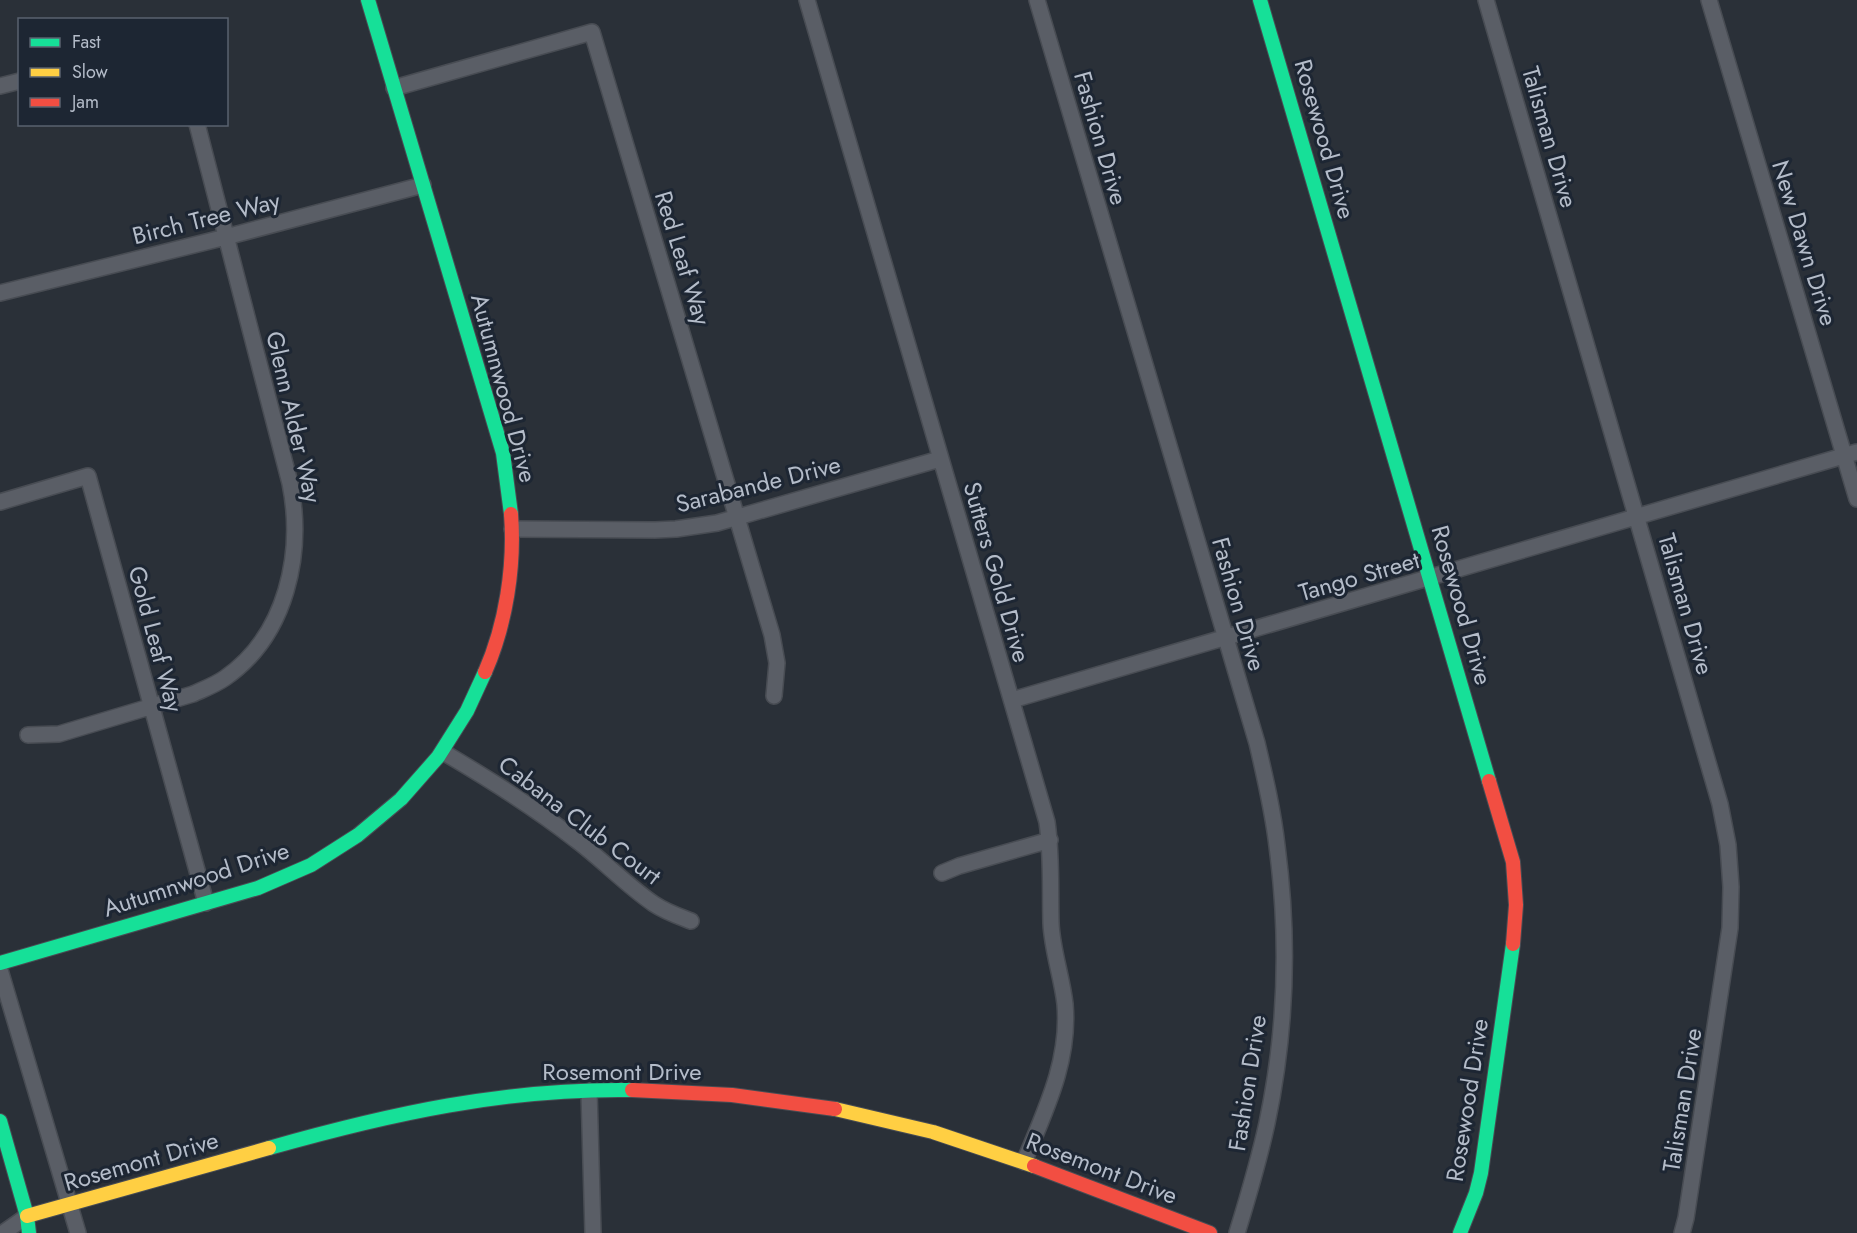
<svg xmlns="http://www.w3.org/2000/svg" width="1857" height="1233" font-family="Jost,sans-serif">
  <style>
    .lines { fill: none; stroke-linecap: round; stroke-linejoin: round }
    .street-casing { stroke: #484c53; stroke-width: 18 }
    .fast-casing { stroke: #484c53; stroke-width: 16 }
    .slow-casing { stroke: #484c53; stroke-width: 16 }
    .jam-casing { stroke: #484c53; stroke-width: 16 }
    .street { stroke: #5a5e66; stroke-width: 15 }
    .fast { stroke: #16e098; stroke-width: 14 }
    .slow { stroke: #ffcf43; stroke-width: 14 }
    .jam { stroke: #f24e42; stroke-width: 14 }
    .labels { text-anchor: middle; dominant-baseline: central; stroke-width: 6; stroke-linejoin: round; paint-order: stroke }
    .street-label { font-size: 24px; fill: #b4bcc9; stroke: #1d2633 }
  </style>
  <rect width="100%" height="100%" fill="#2a3038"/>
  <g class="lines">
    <g class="street-casing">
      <path id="street" d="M 807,0 L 1047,822 C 1052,857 1050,888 1051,923 C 1052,950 1062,977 1065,1004 C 1070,1061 1045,1111 1024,1162
        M 1037,0 L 1257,743 C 1265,777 1273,811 1277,846 C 1289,937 1286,1033 1267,1123 C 1259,1160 1248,1197 1237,1233
        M 1486,0 L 1720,804 L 1728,845 L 1731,887 L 1730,928 L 1686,1218 L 1682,1233
        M 1709,0 L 1857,499
        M 0,86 L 20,81
        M 394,88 L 592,32 L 772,635 L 777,663 L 774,696
        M 0,293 L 226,237 L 423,185
        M 0,502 L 88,476 L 206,903
        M 512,529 L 655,530 L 676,529 L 717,523 L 940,459
        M 1012,700 L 1857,452
        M 28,735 L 59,734 L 193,694 C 204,689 215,685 225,678 C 287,635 304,553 290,483 L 197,124
        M 443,752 C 489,779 534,807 576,840 C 603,860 626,885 654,904 C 666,912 678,916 691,921
        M 942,873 L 959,866 L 1050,840
        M 0,970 L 78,1233
        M 589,1091 L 593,1233
        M 3,1233 L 27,1216"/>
    </g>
    <g class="fast-casing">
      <path id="fast" d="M 368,0 L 503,453 L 511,514
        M 1260,0 L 1489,781
        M 0,963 L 258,888 L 311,865 L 358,835 L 401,799 L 438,757 L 467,711 L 485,672
        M 0,1121 L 27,1216 L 29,1233
        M 269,1148 C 389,1114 506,1088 632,1090
        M 1460,1233 L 1476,1193 L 1481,1173 L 1513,944"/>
    </g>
    <g class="slow-casing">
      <path id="slow" d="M 835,1109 L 933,1132 L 1034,1166
        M 27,1216 L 269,1148"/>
    </g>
    <g class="jam-casing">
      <path id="jam" d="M 485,672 C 506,624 515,566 511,514
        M 1489,781 L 1513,862 L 1516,905 L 1513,944
        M 632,1090 L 732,1095 L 835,1109
        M 1034,1166 L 1210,1233"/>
    </g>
    <use href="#street" class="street"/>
    <use href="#fast" class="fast"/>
    <use href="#slow" class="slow"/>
    <use href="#jam" class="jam"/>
  </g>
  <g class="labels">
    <g class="street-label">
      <text transform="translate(1550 137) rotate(74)">Talisman Drive</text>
      <text transform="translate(1101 138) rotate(74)">Fashion Drive</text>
      <text transform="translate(1325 139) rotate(74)">Rosewood Drive</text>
      <text transform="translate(206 218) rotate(-14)">Birch Tree Way</text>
      <text transform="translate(1805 243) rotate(73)">New Dawn Drive</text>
      <text transform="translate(683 258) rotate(73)">Red Leaf Way</text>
      <text transform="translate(504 388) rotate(75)">Autumnwood Drive</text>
      <text transform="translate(294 417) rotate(77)">Glenn Alder Way</text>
      <text transform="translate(758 484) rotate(-14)">Sarabande Drive</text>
      <text transform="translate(997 572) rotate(74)">Sutters Gold Drive</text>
      <text transform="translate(1359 576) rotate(-16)">Tango Street</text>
      <text transform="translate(1239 604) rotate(74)">Fashion Drive</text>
      <text transform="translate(1686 604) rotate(74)">Talisman Drive</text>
      <text transform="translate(1462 605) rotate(74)">Rosewood Drive</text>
      <text transform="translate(156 639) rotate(75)">Gold Leaf Way</text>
      <text transform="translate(580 820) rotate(37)">Cabana Club Court</text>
      <text transform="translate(196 879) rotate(-18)">Autumnwood Drive</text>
      <text x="622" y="1071">Rosemont Drive</text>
      <text transform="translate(1247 1083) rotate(-81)">Fashion Drive</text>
      <text transform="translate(1467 1100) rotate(-81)">Rosewood Drive</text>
      <text transform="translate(1682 1100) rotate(-81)">Talisman Drive</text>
      <text transform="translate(141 1161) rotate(-16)">Rosemont Drive</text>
      <text transform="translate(1102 1168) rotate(21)">Rosemont Drive</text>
    </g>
  </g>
  <rect x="18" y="18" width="210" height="108" fill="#1d2633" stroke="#59626f" stroke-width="1.5"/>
  <rect x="30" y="38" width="30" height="9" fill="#16e098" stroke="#59626f" stroke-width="1.5"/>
  <text x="72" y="48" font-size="18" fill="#b4bcc9">Fast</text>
  <rect x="30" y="68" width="30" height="9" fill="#ffcf43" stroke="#59626f" stroke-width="1.5"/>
  <text x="72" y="78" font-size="18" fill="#b4bcc9">Slow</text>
  <rect x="30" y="98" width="30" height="9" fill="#f24e42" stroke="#59626f" stroke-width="1.5"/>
  <text x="72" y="108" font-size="18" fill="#b4bcc9">Jam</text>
</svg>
